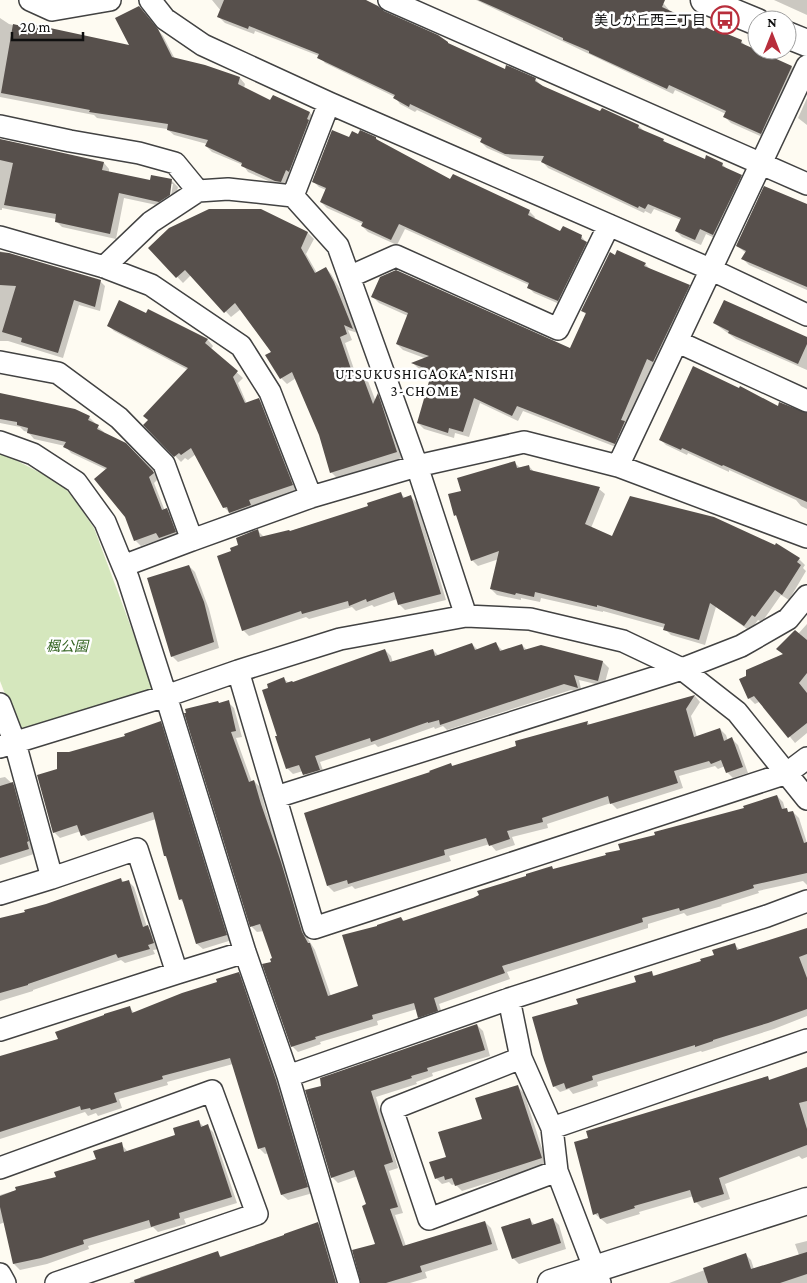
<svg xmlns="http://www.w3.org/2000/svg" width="807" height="1283" font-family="'Crimson Pro','Noto Sans JP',serif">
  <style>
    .green { fill: #d5e7bd }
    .shadow { fill: #0003; fill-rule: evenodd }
    .building { fill: #57504c }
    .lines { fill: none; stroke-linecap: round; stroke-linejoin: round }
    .minor-casing { stroke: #424242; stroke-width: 24 }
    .tertiary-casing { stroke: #424242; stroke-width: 29 }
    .minor { stroke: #fff; stroke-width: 21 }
    .tertiary { stroke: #fff; stroke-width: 26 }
    .labels { text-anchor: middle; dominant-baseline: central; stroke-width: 5; stroke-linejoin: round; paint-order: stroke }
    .poi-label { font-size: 14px; fill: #0f0f0f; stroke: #fff; text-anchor: end }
    .park-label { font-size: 14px; font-style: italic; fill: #346422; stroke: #fff }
    .neighbourhood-label { font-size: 15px; letter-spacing: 1px; fill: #0f0f0f; stroke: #fff }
  </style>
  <rect width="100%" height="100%" fill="#fefbf2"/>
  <path class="green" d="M 0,452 L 60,483 L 73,497 L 94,528 L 154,689 L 20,733 L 0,681 Z"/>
  <path class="shadow" d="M 212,0 L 355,0 L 505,70 L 535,79 L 542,86 L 601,113 L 602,110 L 639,126 L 645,132 L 663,140 L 667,144 L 705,160 L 722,164 L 728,170 L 741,176 L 747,182 L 719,240 L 706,234 L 701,245 L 682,237 L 676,231 L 681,220 L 654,209 L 651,214 L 645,211 L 644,213 L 548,168 L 542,161 L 512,159 L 487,148 L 481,142 L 482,140 L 417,110 L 415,112 L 400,104 L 395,97 L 325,63 L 319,56 L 255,31 L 254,34 L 225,23 L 219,17 L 221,11 Z
    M 476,0 L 655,0 L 664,4 L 669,10 L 668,12 L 714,33 L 741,41 L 747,47 L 792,67 L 798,73 L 767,139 L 731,123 L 725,117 L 726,114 L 675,90 L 673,94 Z
    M 774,0 L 807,0 L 807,15 Z
    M 145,14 L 163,36 L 175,59 L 240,78 L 245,84 L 244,88 L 271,102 L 274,96 L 310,113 L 316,119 L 287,187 L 282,187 L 248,172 L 243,165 L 212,152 L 206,146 L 207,144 L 174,135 L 167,129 L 97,118 L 94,115 L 0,97 L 0,18 L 9,24 L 36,31 L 131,47 Z
    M 807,98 L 807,125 L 798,118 Z
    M 376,138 L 379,142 L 451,180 L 529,211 L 535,217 L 534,219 L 561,233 L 581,236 L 592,249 L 564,306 L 534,293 L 528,287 L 529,285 L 405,229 L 397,245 L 368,232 L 362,226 L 363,224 L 327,208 L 321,202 L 326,190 L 319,187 L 313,181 L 349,139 Z
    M 0,140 L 104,163 L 109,169 L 109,173 L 151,182 L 152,176 L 172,181 L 178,187 L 175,200 L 166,207 L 124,198 L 116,239 L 62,227 L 56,221 L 56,219 L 2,208 L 2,210 L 0,210 ZM 171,184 L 173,184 L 170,201 L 167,200 Z
    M 807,205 L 807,290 L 749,265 L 743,259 L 746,253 L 737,246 Z
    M 261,211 L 308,233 L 314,239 L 306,254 L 317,273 L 326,268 L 331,274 L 340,289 L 358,333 L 348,330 L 352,340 L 345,343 L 355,372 L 360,370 L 366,376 L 376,402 L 378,395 L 383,400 L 402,458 L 337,478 L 331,472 L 320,434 L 296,378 L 287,384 L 281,378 L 267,356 L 272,352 L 241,309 L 231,317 L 191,275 L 183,283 L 150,248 Z
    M 0,251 L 100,281 L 105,286 L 100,311 L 79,305 L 63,358 L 8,341 L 0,341 Z
    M 645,264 L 650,269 L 689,286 L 695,292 L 659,367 L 654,364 L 627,425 L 621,449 L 523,411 L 518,421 L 480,403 L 469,437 L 455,433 L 454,438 L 424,429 L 418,423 L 432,374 L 418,368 L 413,363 L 427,359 L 403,350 L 397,344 L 408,316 L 379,303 L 373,297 L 571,349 L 587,315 L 582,311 Z
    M 148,311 L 208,340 L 213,346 L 211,349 L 243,378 L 238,383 L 247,404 L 258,399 L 264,405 L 298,491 L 254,505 L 256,511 L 236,519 L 224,507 L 196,454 L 188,460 L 185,458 L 181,462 L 145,425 L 188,370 L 114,331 L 108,325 L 146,315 Z
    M 714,323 L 807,339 L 807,370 L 736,339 Z
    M 0,395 L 89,417 L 95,423 L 94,424 L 104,432 L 103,434 L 126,444 L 159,478 L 154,483 L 165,511 L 167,510 L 173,516 L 181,538 L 166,543 L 161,539 L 141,546 L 135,540 L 107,470 L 71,453 L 65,446 L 34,439 L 28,432 L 24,431 L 20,427 L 0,423 Z
    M 778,407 L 807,416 L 807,509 L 801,506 L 796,500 L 729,470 L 729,472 L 688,453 L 687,455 L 666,445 L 660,439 Z
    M 514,462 L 520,468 L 529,466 L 535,473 L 599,489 L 605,494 L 591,528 L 613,537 L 799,559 L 805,565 L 803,568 L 806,571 L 789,600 L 781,595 L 762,622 L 758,620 L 750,631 L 716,607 L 705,645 L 671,635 L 665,629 L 665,628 L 603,611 L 603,612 L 541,598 L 540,602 L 521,598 L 521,600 L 497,595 L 491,589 L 499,559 L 478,566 L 472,560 L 458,517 L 455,515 L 462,492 Z
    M 401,494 L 405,498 L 411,497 L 417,503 L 446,600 L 405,610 L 399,604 L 397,599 L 374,607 L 372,605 L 356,611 L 352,607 L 309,619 L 306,617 L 249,636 L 243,630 L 233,552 L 258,531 L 264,537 L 268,538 L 369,507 Z
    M 189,566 L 195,572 L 209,609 L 219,648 L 178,662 L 172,656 Z
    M 807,624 L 807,733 L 795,743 L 761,701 L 755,704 L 749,698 L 784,655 L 778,649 L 792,633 L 794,631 L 798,634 Z
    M 472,644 L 478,650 L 496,644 L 503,651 L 522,645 L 527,650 L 541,646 L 603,662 L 609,668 L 604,686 L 579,680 L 582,693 L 571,690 L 447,730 L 443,726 L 435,729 L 434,727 L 378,747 L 375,744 L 320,762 L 325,776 L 310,781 L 303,771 L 293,774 L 287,768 L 284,679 L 289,683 L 293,684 L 385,650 L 391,656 L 393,663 L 433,650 L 439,656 Z
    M 695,696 L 700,702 L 691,716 L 697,737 L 720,729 L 726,735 L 728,741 L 732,739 L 738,745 L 748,773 L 733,778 L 727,772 L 725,766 L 718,769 L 715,766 L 679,776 L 683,788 L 617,809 L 611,803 L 547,824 L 548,828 L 512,837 L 515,845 L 496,851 L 490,844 L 449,856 L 451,861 L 355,889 L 352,886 L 334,892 L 328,886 L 431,773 L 451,764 L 453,767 L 588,723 L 590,725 Z
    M 228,702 L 234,708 L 242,737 L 236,738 L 252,782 L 254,781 L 260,787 L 266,811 L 287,869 L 308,939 L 315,950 L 331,996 L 359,987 L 379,927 L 401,918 L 405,922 L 554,870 L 608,856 L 745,809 L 777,796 L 783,802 L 785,809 L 790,813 L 793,812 L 799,818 L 807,843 L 807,885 L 803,881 L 758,891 L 759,893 L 721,905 L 722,906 L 687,916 L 684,913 L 648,924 L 648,928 L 507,972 L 510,979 L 439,1004 L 443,1016 L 425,1023 L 419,1017 L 417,1009 L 377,1021 L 378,1025 L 320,1042 L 321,1044 L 298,1052 L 292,1046 L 273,962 L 273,959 L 264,931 L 257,932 L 252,927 L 219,704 Z
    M 160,723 L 166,729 L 232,940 L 203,949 L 197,944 L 184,903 L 180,899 L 168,859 L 165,856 L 156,819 L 88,841 L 81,831 L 60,838 L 54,832 L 58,770 L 69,753 L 127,736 Z
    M 5,777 L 18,789 L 34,847 L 32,848 L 34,854 L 0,865 L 0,778 Z
    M 121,879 L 124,882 L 128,881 L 134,887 L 147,927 L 154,933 L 159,949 L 153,950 L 155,954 L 125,963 L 121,960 L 33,990 L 33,991 L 0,1001 L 0,919 L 27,913 Z
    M 807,929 L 807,1016 L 774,1029 L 702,1052 L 701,1051 L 597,1082 L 598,1086 L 573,1094 L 569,1089 L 560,1092 L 554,1086 L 579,1005 L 637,983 L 652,973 L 655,977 L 703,962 L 734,944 L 741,951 Z
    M 238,973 L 244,979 L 282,1087 L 313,1193 L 288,1200 L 282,1195 L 269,1153 L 265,1154 L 259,1148 L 233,1064 L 167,1082 L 168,1085 L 119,1099 L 122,1108 L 98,1116 L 96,1113 L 88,1116 L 85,1112 L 0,1139 L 0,1057 L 59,1039 L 130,1008 L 135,1014 L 218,983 Z
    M 477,1025 L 483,1031 L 490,1056 L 432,1073 L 433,1076 L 416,1082 L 417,1084 L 376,1097 L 398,1168 L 389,1171 L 403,1213 L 395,1215 L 406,1246 L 485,1222 L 491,1228 L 498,1250 L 425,1272 L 427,1278 L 410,1283 L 362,1283 L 376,1245 L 367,1205 L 358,1176 L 338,1183 L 332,1177 L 323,1086 Z
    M 807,1069 L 807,1157 L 802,1159 L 799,1156 L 725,1184 L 730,1199 L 702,1208 L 696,1202 L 694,1196 L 639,1212 L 640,1214 L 607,1224 L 595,1214 L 767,1078 L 771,1081 Z
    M 518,1087 L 524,1093 L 547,1164 L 462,1191 L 455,1184 L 452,1185 L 449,1182 L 442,1184 L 436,1178 L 447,1158 L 483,1120 Z
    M 198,1121 L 204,1127 L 207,1126 L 213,1132 L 237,1203 L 184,1219 L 186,1224 L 158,1232 L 153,1227 L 88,1246 L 89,1249 L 47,1264 L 20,1270 L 14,1264 L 5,1222 L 0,1224 L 0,1195 L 57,1178 L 97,1160 L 121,1144 L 128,1152 L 176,1136 Z
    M 529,1219 L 535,1225 L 553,1219 L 559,1225 L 566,1249 L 519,1264 L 513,1258 Z
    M 318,1223 L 323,1229 L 339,1283 L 129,1283 L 141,1279 L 140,1277 L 218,1253 L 222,1258 Z
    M 807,1241 L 807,1283 L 669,1283 L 746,1255 L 751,1260 L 754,1269 L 799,1255 L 795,1244 Z"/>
  <path class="building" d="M 224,0 L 366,0 L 378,6 L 384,11 L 438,35 L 448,42 L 448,43 L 505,69 L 506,65 L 536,78 L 535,81 L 543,86 L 600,111 L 602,108 L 639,125 L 638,128 L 664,139 L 663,141 L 705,159 L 706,155 L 723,163 L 722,166 L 742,175 L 713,235 L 700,229 L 695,240 L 675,231 L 681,218 L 648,204 L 645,209 L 639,206 L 638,208 L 541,162 L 544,156 L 505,154 L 480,142 L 482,138 L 410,104 L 409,107 L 393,98 L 395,95 L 317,58 L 319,54 L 249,26 L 248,29 L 217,17 Z
    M 478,0 L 665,0 L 662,7 L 714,31 L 715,29 L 742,40 L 741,43 L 792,66 L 761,134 L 723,117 L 726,111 L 669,85 L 667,89 L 589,53 L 589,51 L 563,40 L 563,38 Z
    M 139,6 L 158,29 L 172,57 L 205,65 L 240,77 L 238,84 L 270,100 L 273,95 L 310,112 L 307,119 L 309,120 L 289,172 L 286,170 L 281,182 L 275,181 L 241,166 L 242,163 L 205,146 L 208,140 L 167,130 L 168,124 L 89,112 L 90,110 L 1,93 L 13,24 L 35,29 L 36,25 L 129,45 L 115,18 Z
    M 332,130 L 349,137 L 352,131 L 358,134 L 360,130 L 376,137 L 376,139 L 450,179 L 453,174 L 530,210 L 528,215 L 560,231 L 563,226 L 582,235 L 581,239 L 587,242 L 558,301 L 527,288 L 529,283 L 399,224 L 391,240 L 361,226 L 363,222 L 320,202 L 326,188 L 312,182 Z
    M 0,139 L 104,162 L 102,170 L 150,180 L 151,175 L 172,179 L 170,195 L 159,202 L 119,193 L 110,234 L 55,222 L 56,214 L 4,205 L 13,163 L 0,160 Z
    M 764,186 L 807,204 L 807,287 L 741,259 L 746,251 L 736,246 Z
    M 209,209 L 261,209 L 308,232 L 301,248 L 315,273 L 326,267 L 334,282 L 353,329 L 344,325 L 347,334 L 340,337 L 352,372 L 360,369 L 373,404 L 378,393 L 397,452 L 330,473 L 319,435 L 292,372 L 280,379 L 265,355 L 271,352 L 235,303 L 224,313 L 185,270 L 176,278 L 148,248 L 169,228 Z
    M 617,250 L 646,263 L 644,266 L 690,285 L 653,362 L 647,359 L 621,420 L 625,421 L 615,444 L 517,406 L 512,416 L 474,398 L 463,432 L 449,428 L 448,433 L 417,423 L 432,371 L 411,363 L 429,356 L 396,344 L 408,313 L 371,297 L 380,277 L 396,270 L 570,348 L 586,313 L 581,311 L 610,252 L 615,255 Z
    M 0,252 L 9,253 L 101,280 L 95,307 L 74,300 L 58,353 L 21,342 L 22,338 L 2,332 L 16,286 L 0,285 Z
    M 119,300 L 146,313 L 148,309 L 208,339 L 205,343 L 238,371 L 233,377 L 245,403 L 259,398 L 293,485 L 249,500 L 251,505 L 229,513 L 227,507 L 223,508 L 191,448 L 181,455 L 179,453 L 174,457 L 143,425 L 148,420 L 143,416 L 188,368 L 107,326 Z
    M 724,300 L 807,337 L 807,344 L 798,364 L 728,333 L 729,331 L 713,323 Z
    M 693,366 L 739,388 L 740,386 L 778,406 L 779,402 L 807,413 L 807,502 L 723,465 L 722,466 L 682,448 L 681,450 L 659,440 Z
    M 0,393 L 75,409 L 90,416 L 88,420 L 99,425 L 97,429 L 126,443 L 153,471 L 154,473 L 149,477 L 162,510 L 167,508 L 176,532 L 159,538 L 156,533 L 134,541 L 125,517 L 94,479 L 107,468 L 63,447 L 66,442 L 27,433 L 28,428 L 17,425 L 17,422 L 0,419 Z
    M 515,461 L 517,468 L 529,465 L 530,470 L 600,487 L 585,524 L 612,536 L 630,496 L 714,517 L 775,545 L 776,543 L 800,558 L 797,562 L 801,565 L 782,595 L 775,590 L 755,617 L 752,615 L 744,626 L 710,603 L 699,640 L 663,630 L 665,624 L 597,605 L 597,607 L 535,592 L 534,597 L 516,593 L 515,595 L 490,589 L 499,551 L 471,561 L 456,515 L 454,516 L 448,494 L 461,491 L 457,478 Z
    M 401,492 L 403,498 L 411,495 L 441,594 L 398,605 L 394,592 L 367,602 L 366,599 L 349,606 L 348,601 L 302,614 L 301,611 L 242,631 L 217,556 L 231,551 L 230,548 L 238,545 L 236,538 L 258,529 L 260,537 L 289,530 L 290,531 L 368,506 L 367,503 Z
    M 189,565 L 204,602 L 214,642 L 171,657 L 147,578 Z
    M 795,630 L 807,640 L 807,673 L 799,683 L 807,693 L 807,723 L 788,738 L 754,696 L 748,699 L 739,679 L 746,676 L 746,670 L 783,654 L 776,649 Z
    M 496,642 L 500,651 L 522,644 L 524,650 L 541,645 L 603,661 L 598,681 L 574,675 L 578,688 L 564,684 L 440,725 L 439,720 L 428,723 L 428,722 L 371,742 L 370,738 L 315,756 L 320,770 L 303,775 L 299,765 L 286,769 L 275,736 L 277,736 L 262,690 L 268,688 L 267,684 L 284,677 L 286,683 L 292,681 L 293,682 L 385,649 L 390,662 L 433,649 L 435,656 L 472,643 L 475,650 Z
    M 695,695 L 686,709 L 694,737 L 720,728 L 724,741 L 732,737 L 743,767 L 726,773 L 721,760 L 711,764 L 709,761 L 674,771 L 678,783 L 610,804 L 608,796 L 542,818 L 543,822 L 507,831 L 510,839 L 489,846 L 486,838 L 444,850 L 445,855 L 405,867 L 348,884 L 347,880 L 327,886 L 304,813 L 430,772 L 429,771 L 451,763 L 452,766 L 516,746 L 515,741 L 588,721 L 587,725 Z
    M 229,700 L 236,731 L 231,732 L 249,782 L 254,780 L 261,804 L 281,862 L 302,932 L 308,943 L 310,943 L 328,996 L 358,986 L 342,935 L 377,926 L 377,925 L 401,917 L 403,921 L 473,898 L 479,895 L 477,891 L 526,876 L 526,874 L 552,866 L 553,869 L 606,855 L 605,853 L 620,850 L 618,844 L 655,835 L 654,832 L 744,808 L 743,806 L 777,795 L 782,809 L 787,808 L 788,812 L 793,811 L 804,843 L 807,842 L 807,873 L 753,885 L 754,888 L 680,911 L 679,908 L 642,918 L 643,922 L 502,966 L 505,973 L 434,998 L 438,1011 L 418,1018 L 414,1003 L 372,1015 L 373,1019 L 315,1037 L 316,1039 L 291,1047 L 262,964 L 271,962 L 270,959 L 272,958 L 260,924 L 250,927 L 184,713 L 186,713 L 185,709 L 218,701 L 219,703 Z
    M 161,721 L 227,935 L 196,944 L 182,899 L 179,900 L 166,856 L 164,856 L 153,812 L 81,836 L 77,825 L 53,833 L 37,775 L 57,769 L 57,752 L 69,752 L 125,736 L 124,734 Z
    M 13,782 L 29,841 L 27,842 L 29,849 L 0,858 L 0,786 Z
    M 121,878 L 122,882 L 129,880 L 143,927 L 148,925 L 154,943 L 148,945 L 150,949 L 118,958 L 116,954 L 28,984 L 28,985 L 0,993 L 0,918 L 25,912 L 24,910 L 46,904 Z
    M 807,928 L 807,954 L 799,957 L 807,978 L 807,1009 L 768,1023 L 713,1040 L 713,1041 L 695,1047 L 695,1045 L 592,1076 L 593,1080 L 566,1089 L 564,1083 L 553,1087 L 544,1060 L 532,1017 L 578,1004 L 576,999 L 636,982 L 634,976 L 652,971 L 653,976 L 701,961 L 700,959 L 714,955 L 712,950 L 735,943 L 737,950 Z
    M 239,972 L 276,1080 L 308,1187 L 281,1195 L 265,1147 L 258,1149 L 230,1058 L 162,1076 L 163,1079 L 114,1093 L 117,1102 L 91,1110 L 90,1108 L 81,1110 L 80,1106 L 0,1132 L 0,1056 L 58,1039 L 55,1032 L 104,1015 L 104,1014 L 130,1006 L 132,1013 L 182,993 L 217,982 L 216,979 Z
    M 477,1024 L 485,1050 L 427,1068 L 428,1071 L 411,1076 L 412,1078 L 371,1091 L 393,1162 L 384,1165 L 398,1207 L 390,1209 L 403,1246 L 485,1221 L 492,1244 L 420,1266 L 422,1272 L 386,1283 L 361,1283 L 352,1250 L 375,1244 L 362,1206 L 366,1204 L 354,1170 L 331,1178 L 305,1090 L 321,1086 L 320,1078 Z
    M 807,1067 L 807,1101 L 799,1103 L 807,1129 L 807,1145 L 719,1178 L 724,1194 L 694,1203 L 690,1190 L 634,1206 L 635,1208 L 600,1219 L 598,1213 L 593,1215 L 574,1142 L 588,1138 L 586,1131 L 768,1076 L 769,1080 Z
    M 518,1085 L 542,1158 L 455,1186 L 452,1178 L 445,1180 L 444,1176 L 435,1179 L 429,1162 L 446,1157 L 438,1132 L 482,1119 L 475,1098 Z
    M 199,1120 L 201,1127 L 208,1124 L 232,1197 L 179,1213 L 180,1218 L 151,1227 L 149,1220 L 83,1240 L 84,1244 L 41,1258 L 13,1264 L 0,1207 L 0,1196 L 16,1190 L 15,1187 L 56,1177 L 54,1172 L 96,1159 L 93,1151 L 122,1142 L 124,1152 L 175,1135 L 173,1128 Z
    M 530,1218 L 532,1225 L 553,1218 L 561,1243 L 512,1259 L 501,1227 Z
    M 318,1222 L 336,1283 L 135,1283 L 134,1280 L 218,1251 L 220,1257 L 284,1235 L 284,1234 Z
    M 807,1252 L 807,1274 L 780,1283 L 708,1283 L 703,1268 L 746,1253 L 751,1269 Z"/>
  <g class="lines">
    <g class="minor-casing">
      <path id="minor" d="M 30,0 L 52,10 L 110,0
        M 150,0 L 165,19 L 203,45 L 329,103 L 712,270 L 807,315
        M 389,0 L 807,184
        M 0,126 L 70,141 L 139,153 L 175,163 L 198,191
        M 293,196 L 329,103
        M 0,237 L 104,267 L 151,285 L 241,346 L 270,392 L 311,497
        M 104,267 L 151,222 L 198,191 L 228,189 L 293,196 L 338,246 L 417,466 L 466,616
        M 349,277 L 396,256 L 558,329 L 609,225
        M 678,342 L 807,401
        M 0,362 L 58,373 L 119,418 L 164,464 L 192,540 L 311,497 L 417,466 L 524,442 L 618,466 L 807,537
        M 0,442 L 33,454 L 76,482 L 105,522 L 118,554 L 128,578 L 166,696 L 245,952 L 288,1076 L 349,1283
        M 618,466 L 807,66
        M 123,566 L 192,540
        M 238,671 L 314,928 L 787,773 L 807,758
        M 0,704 L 15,743 L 52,878
        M 0,747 L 166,696 L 238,671 L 340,639 L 466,616 L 530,619 L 623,641 L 682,669 L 737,712 L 807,799
        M 276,797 L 682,669 L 741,646 L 788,619 L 807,596
        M 0,894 L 52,878 L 137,849 L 177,973
        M 509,999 L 521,1058 L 552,1128 L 557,1171 L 600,1283
        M 0,1030 L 177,973 L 245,952
        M 521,1058 L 392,1109 L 429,1219 L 557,1171
        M 288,1076 L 509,999 L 767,916 L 807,901
        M 552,1128 L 807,1040
        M 0,1168 L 212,1091 L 257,1214 L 56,1283
        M 0,1274 L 5,1283"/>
    </g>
    <g class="tertiary-casing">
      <path id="tertiary" d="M 704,0 L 757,22
        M 787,35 L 807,43
        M 551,1283 L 807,1201"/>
    </g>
    <use href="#minor" class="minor"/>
    <use href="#tertiary" class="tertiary"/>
  </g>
  <defs>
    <g id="bus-ring" transform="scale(1.4375)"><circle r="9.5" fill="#fff" stroke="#b82e3c" stroke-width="1.5"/><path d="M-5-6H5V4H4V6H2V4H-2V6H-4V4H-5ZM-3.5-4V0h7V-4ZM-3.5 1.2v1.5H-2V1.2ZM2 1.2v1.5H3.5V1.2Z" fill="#b82e3c"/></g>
  </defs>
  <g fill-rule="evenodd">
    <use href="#bus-ring" x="725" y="20"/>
  </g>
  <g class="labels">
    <g class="poi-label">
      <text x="706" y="20">美しが丘西三丁目</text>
    </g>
    <g class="park-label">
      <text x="67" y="646">楓公園</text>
    </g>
    <g class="neighbourhood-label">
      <text x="425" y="374">UTSUKUSHIGAOKA-NISHI<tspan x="425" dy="17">3-CHOME</tspan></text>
    </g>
  </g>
  <g transform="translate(772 35)"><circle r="24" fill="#ffffff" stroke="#9f9f9f"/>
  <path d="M0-4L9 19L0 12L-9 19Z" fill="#b82e3c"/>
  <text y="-8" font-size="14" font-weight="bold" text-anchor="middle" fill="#0f0f0f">N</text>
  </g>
  <path d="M12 32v8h71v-8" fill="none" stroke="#0f0f0f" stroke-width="2.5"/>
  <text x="20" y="32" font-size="15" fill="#0f0f0f" stroke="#ffffff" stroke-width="4" paint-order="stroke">20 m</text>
</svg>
